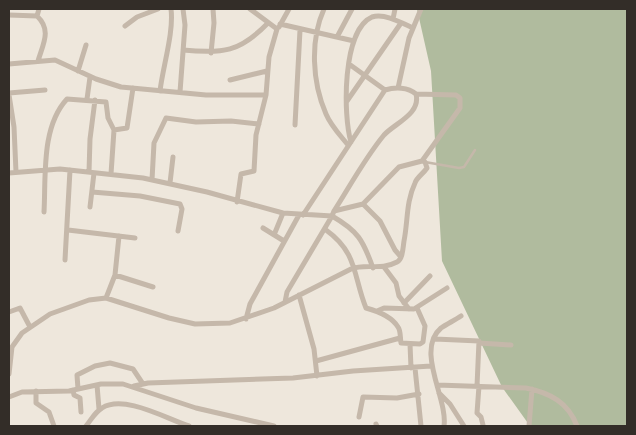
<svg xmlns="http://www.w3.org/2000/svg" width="636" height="435" font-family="'Nunito Sans',sans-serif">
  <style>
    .green { fill: #b0bb9e }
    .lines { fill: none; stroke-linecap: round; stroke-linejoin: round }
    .lane { stroke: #c5b8aa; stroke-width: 2.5 }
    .street { stroke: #c5b8aa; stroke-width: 5 }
  </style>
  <rect width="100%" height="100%" fill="#eee7dc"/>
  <path class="green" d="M 417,9 L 627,9 L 627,426 L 530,426 L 502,387 L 442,261 L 431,71 Z"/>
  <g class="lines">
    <path class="lane" d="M 425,162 L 459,168 L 464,167 L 475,150"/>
    <path class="street" d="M 324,9 C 310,40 312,82 326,114 C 331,126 340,135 348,145
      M 9,15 L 37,16
      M 393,19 L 395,9
      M 280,24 L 354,41
      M 125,26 L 137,17 L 158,9
      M 279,27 L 289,9
      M 337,37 L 352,9
      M 183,50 C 223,54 240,52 268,23
      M 211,53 L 214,23 L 213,9
      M 38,61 C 43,44 52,30 37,16 L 39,9
      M 9,64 L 55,60 L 96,79 L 121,87 L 206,95 L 266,95 L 269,57 L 277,29 L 250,9
      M 349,64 L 385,90
      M 78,71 L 86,45
      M 230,80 L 267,71
      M 398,88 L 409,38 L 421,9
      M 160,91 C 163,66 174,32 171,9
      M 180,92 L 185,25 L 183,9
      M 9,93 L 45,90
      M 9,95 L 14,127 L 16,172
      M 87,99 L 90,77
      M 347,101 L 401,23
      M 295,125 L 300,30
      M 114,130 L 127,128 L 133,88
      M 351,142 C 343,116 342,30 372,17 C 385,13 402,23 413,28
      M 89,172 L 90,139 L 95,100
      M 9,173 L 60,169 L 143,178 L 207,192 L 283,213 L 332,216 L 334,211 L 363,204 L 399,167 L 422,161 L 460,108 L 460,98 L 456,95 L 416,94
      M 152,180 L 154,143 L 166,118 L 196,122 L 231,121 L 259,124
      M 170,183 L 173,157
      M 92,192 L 140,196 L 180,204 L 182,209 L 178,231
      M 237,202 L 241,174 L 254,171 L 256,135 L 266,95
      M 363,204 L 380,221 L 395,250 L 401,257
      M 90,207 L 94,173
      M 44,212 C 46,176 41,127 67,99 L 106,102 L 108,118 L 114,130 L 111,174
      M 303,215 L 385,90 C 395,87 408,87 416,94 C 421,114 395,123 384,135 C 365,158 350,186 334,211
      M 263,228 L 284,241
      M 68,230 L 135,238
      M 326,230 C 358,253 353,276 366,308 C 377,311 392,317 398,327 C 401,331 400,338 401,343 L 420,344 L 423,342 L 425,326 L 417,308
      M 274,235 L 283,213
      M 65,260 L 70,170
      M 384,267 L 396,283 L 399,296 L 409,309
      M 115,275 L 153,287
      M 299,295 L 314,349 L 317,376
      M 106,298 L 115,275 L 119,236
      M 285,302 L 287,292 L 332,216 C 358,231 363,240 373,268
      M 404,303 L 430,276
      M 377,311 L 384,308 L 414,309 L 447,288
      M 9,312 L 20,308 L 30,327
      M 246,319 L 250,304 L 299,215
      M 435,339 L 479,341 L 477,386
      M 479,343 L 511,345
      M 410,344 L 411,368
      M 316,361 L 400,338
      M 415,368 L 421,426
      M 9,374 L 12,347 L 22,333 L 50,314 L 89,300 L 106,298 L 169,318 L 195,324 L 230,323 L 274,308 L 351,269 C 367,263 380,271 397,262 C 403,259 403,247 404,241 C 408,221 406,202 415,183 C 417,177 423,174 427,168 L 425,162 L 422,161
      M 97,385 L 99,409
      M 437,385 L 526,388 C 550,393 568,402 577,426
      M 134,386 L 148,383 L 293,378 L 353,371 L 431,366
      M 479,386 L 477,413 L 481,417 L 483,425
      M 78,389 L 77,375 L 95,366 L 110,363 L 133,369 L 143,384
      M 73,390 L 74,395 L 80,398 L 81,412
      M 36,391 L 36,403 L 49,412 L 54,426
      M 439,393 L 450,404 L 464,426
      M 9,397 L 22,392 L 69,391 L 101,384 L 123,384 L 196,408 L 274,426
      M 359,417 L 363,397 L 397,398 L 419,394
      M 376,424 L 377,426
      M 86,426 C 91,420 95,412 102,408 C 124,394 167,419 189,426
      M 444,426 C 448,399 415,350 441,328 C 447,324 455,320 461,316
      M 529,426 L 532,389"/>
  </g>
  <rect width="636" height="435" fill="none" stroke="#332d28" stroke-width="20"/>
</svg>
